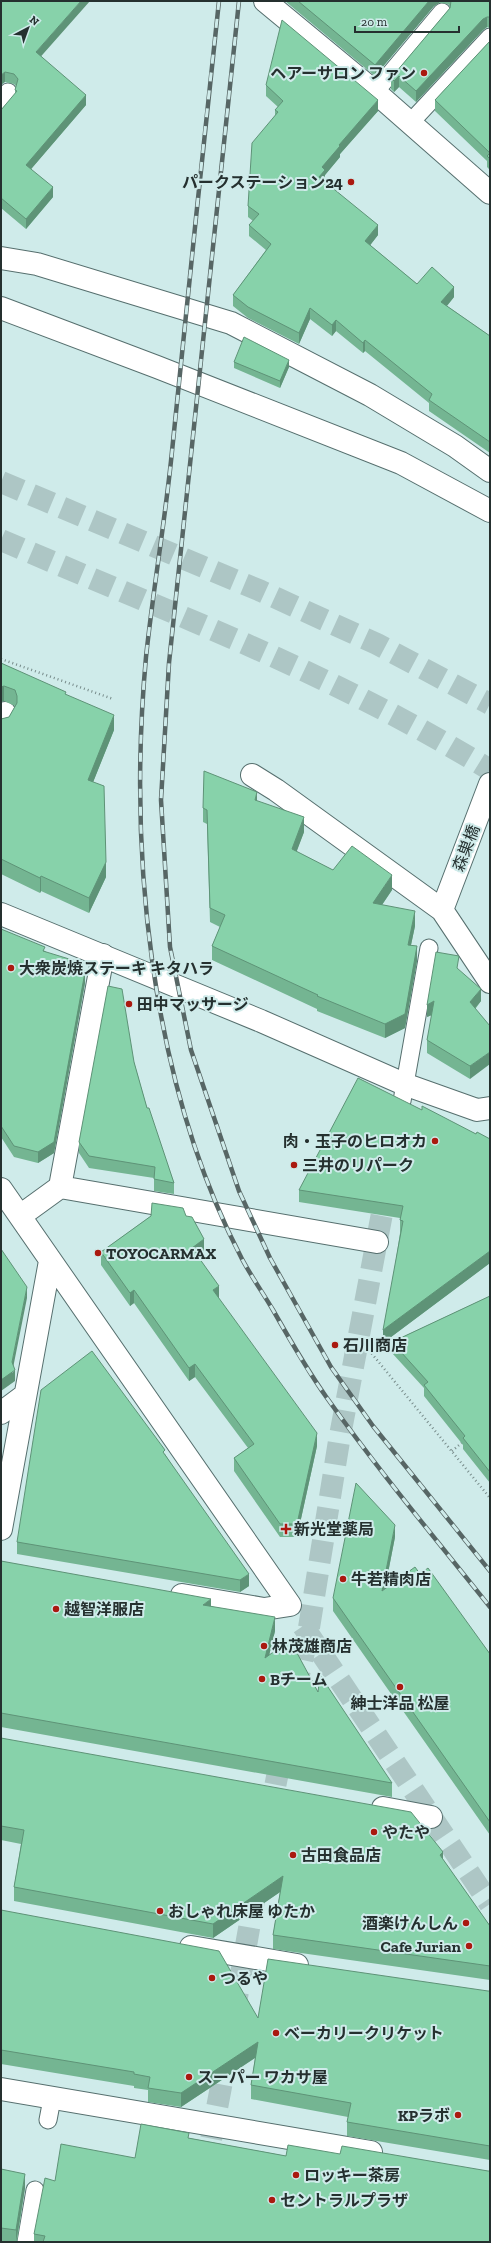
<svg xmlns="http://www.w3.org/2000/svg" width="491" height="2243" font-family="'Zilla Slab','Noto Sans JP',serif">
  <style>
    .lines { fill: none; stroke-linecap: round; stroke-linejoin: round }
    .pedestrian-tunnel { stroke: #adc6c5; stroke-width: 22; stroke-dasharray: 22 11; stroke-linecap: butt }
    .motorway-tunnel { stroke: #adc6c5; stroke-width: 22; stroke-dasharray: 22 11; stroke-linecap: butt }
    .service-casing { stroke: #566f6e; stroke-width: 19 }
    .minor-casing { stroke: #566f6e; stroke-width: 24 }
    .tertiary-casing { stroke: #566f6e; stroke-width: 24 }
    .path { stroke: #788c8b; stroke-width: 2.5; stroke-dasharray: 1 3; stroke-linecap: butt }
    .service { stroke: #fff; stroke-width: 17 }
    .minor { stroke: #fff; stroke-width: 22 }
    .tertiary { stroke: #fff; stroke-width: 22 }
    .rail-casing { stroke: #576665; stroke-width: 4.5 }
    .rail { stroke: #cfebea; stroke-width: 3; stroke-dasharray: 9; stroke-linecap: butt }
    .wall { fill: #74b592 }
    .shaded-wall { fill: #5e9377 }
    .building { fill: #87d2aa; stroke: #5e9377 }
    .poi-dot { fill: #aa190f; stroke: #cfebea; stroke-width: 1.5 }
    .labels { text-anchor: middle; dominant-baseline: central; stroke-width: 4; stroke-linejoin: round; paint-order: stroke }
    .poi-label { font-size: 16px; font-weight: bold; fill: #25302f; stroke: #cfebea; text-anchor: start }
    .street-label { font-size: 16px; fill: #25302f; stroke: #cfebea }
  </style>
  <rect width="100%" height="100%" fill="#cfebea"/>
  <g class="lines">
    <path class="pedestrian-tunnel" d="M 303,1626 L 490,1904
      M 295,1692 L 308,1634 L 339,1441 L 387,1187
      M 269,1817 L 283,1747
      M 234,2014 L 257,1883
      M 205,2171 L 228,2050"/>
    <path class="motorway-tunnel" d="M 1,482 L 261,591 L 377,644 L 490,704
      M 1,540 C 166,611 337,675 490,770"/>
    <g class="service-casing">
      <path id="service" d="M 375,92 L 442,12
        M 1,100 L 8,92
        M 410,123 L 490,37
        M 402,1101 L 429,948
        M 48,2120 L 52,2099
        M 26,2242 L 35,2190"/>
    </g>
    <g class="minor-casing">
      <path id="minor" d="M 265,1 L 375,92 L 490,193
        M 1,258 L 37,264 L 231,323 L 370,395 L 455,446 L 490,471
        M 1,308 L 157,367 L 401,463 L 490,511
        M 1,722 L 5,713
        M 252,775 L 276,790 L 442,910 L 490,982
        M 442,910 L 490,784
        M 60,1187 L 103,955
        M 1,1189 L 290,1605 L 264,1609 L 182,1595
        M 20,1216 L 60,1187 L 377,1242
        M 1,1413 L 25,1395
        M 1,1529 L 50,1261
        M 383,1808 L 431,1817
        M 191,1947 L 297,1965
        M 1,2089 L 371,2152"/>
    </g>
    <g class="tertiary-casing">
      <path id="tertiary" d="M 1,914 L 261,1021 L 404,1084 L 477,1110 L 490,1108"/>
    </g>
    <path class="path" d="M 1,659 L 113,699
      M 359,1338 L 490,1498
      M 452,1451 L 464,1441"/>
    <use href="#service" class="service"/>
    <use href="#minor" class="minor"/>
    <use href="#tertiary" class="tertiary"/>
    <g class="rail-casing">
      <path id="rail" d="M 219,1 C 202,154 187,308 171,461 C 164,527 153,591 146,657 C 128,853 150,1082 242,1259 C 251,1276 263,1293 273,1310 C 290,1340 307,1370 327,1398 C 378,1470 435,1538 490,1607
        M 239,1 L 169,663 L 161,800 L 170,947 L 191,1050 L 239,1191 L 270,1258 L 331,1367 L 373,1426 L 490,1571"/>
    </g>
    <use href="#rail" class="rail"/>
  </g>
  <path class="wall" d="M 1,1 L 41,56 L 86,105 L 31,169 L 53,197 L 26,229 L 1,208 L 1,110 L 15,94 L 15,90 L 16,86 L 14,84 L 5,82 Z
    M 285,1 L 490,1 L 490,28 L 487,27 L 483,30 L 416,102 L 399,87 L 394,92 L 391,89 L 391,78 L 450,8 L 450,7 L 448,4 L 439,3 L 434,6 L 375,76 Z
    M 490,41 L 490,170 L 487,167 L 487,161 L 435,111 L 435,100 Z
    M 266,85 L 378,111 L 340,154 L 340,157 L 325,175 L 324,181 L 378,235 L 370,245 L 417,284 L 454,297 L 447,306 L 490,336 L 490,453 L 429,411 L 429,403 L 365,351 L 363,353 L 336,331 L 332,336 L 310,319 L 299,344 L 248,318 L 233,306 L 233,295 L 266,250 L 249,236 L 249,225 L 253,221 L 248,217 L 248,206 L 275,116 L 275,110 L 278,107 L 266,96 Z
    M 234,362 L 289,367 L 280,388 L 234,368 Z
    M 1,663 L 66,695 L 114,730 L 93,782 L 106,877 L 89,913 L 41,891 L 40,893 L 1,874 L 1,719 L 9,717 L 15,706 L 4,701 Z
    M 257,801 L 304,832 L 296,852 L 333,870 L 392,890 L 382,905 L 415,926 L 411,945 L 417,961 L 405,1028 L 385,1038 L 317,1011 L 317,1009 L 212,960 L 212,946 L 220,927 L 210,922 L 207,824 L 203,822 L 203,808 Z
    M 1,929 L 45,951 L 85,983 L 54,1153 L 38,1163 L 14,1157 L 1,1137 Z
    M 458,969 L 481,1001 L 476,1008 L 470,1079 L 427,1053 L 427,1040 L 432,1015 L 427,1017 Z
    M 134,1062 L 147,1108 L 174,1183 L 174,1194 L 154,1191 L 154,1178 L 89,1168 L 79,1153 L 79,1142 Z
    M 422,1110 L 476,1134 L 490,1139 L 490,1263 L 383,1343 L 400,1233 L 400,1218 L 299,1202 L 299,1190 Z
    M 151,1216 L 186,1216 L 204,1252 L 198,1256 L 219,1299 L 317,1446 L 297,1537 L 280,1537 L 234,1471 L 234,1458 L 248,1448 L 195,1377 L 189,1381 L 134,1303 L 130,1306 L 101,1265 L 101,1252 Z
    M 490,1296 L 490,1483 L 463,1449 L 463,1445 L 424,1396 L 424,1388 L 392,1353 L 392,1342 Z
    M 165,1454 L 249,1586 L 240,1592 L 17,1554 L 17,1542 Z
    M 395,1537 L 385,1589 L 420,1574 L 490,1654 L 490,1835 L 333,1611 L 333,1598 Z
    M 1,1561 L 211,1606 L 275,1631 L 269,1656 L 318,1692 L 392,1783 L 392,1797 L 1,1727 Z
    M 1,1738 L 443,1860 L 490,1926 L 490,1980 L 273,1949 L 273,1935 L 280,1892 L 213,1938 L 14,1901 L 14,1887 L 21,1844 L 1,1840 Z
    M 1,1910 L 258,2018 L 490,1991 L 490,2160 L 347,2136 L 347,2122 L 348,2117 L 251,2099 L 251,2085 L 255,2058 L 181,2107 L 148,2102 L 148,2090 L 134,2088 L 134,2086 L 1,2064 Z
    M 189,2138 L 286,2156 L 340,2154 L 488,2171 L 490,2242 L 34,2242 L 34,2234 L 55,2181 L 135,2158 Z
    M 1,2169 L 25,2188 L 17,2242 L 1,2242 Z"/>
  <path class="shaded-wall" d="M 81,1 L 90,1 L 36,62 L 36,52 Z
    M 429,1 L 439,1 L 439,3 L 434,6 L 375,76 L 375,65 Z
    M 487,17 L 487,27 L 483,30 L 416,102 L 416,91 L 483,19 Z
    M 5,72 L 5,82 L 1,85 L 1,75 Z
    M 399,76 L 399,87 L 394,92 L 394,81 Z
    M 86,95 L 86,105 L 26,175 L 26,165 Z
    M 378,100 L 378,111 L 340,154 L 340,157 L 325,175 L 325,180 L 319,187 L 319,177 L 322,167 L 339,145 Z
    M 53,187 L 53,197 L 26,229 L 26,219 Z
    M 378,225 L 378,235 L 365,252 L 365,241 Z
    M 454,287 L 454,297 L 441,313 L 441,302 Z
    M 310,308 L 310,319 L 299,344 L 299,333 Z
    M 336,320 L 336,331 L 332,336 L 332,325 Z
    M 365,340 L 365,351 L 363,353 L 363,343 Z
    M 289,360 L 289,367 L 280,388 L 280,381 Z
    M 4,686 L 4,701 L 1,702 L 1,687 Z
    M 114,715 L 114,730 L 88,795 L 88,780 Z
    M 257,792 L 257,806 L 255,800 Z
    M 304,817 L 304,832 L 292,864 L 292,849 Z
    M 106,862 L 106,877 L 89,913 L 89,898 Z
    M 392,875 L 392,890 L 373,918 L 373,903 Z
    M 41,876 L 41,891 L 40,893 L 40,878 Z
    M 415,911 L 415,926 L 408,959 L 408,945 Z
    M 417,946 L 417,961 L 405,1028 L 385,1038 L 385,1024 Z
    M 85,972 L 85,983 L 54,1153 L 38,1163 L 38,1152 Z
    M 481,989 L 481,1001 L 470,1014 L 470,1002 Z
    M 434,1001 L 434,1014 L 427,1017 L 427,1005 Z
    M 490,1052 L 490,1064 L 470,1079 L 470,1066 Z
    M 204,1239 L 204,1252 L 192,1261 L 192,1248 Z
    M 490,1251 L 490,1263 L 383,1343 L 383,1330 Z
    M 219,1286 L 219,1299 L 213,1290 Z
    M 27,1287 L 27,1298 L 12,1373 L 15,1370 L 15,1381 L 1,1391 L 1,1380 L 12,1362 Z
    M 134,1290 L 134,1303 L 130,1306 L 130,1293 Z
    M 195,1364 L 195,1377 L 189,1381 L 189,1368 Z
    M 317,1433 L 317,1446 L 297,1537 L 297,1524 Z
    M 395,1525 L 395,1537 L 382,1603 L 382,1591 Z
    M 249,1574 L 249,1586 L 240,1592 L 240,1580 Z
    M 211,1599 L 211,1613 L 203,1605 Z
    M 275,1617 L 275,1631 L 265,1672 L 265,1658 Z
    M 443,1852 L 443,1866 L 440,1855 Z
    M 283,1876 L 283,1890 L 213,1938 L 213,1924 Z
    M 258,2042 L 258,2056 L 181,2107 L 181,2093 Z
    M 25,2174 L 25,2188 L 16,2242 L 16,2230 Z"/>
  <path class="building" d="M 1,1 L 81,1 L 36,52 L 86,95 L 26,165 L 53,187 L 26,219 L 1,198 L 1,110 L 17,91 L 15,90 L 18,79 L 14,74 L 5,72 L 1,75 Z
    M 298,1 L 429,1 L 375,65 Z
    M 451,1 L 490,1 L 490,17 L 487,17 L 483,19 L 416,91 L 399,76 L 394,81 L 391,78 L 450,8 Z
    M 282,20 L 378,100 L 339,145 L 340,146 L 322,167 L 325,170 L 319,177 L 378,225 L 365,241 L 417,284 L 432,267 L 454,287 L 441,302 L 490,336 L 490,442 L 429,400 L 432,394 L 365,340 L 363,343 L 336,320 L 332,325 L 310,308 L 299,333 L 248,307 L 233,295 L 271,244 L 249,225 L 259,214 L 248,206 L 252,143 L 278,112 L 275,110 L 283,101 L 266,85 Z
    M 490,41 L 490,159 L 487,156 L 490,153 L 435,100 Z
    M 244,337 L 289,360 L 280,381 L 234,362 Z
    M 1,663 L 66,692 L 65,694 L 114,715 L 88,780 L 104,786 L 106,862 L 89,898 L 41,876 L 40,878 L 1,859 L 1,719 L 9,717 L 17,703 L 17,696 L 15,690 L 4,686 L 1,687 Z
    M 204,771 L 257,792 L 255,800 L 304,817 L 292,849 L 333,870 L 352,846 L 392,875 L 373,903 L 415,911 L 408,945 L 417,946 L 405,1014 L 385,1024 L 317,996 L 318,995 L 212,946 L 225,915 L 210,908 L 207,810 L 203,808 Z
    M 1,929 L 45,947 L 43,951 L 79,962 L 85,972 L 54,1142 L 38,1152 L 14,1146 L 1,1126 Z
    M 436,952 L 459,956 L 457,968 L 481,989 L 470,1002 L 490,1026 L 490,1052 L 470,1066 L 427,1040 L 434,1001 L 427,1005 Z
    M 108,986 L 122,989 L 134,1062 L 147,1108 L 149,1108 L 174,1183 L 154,1179 L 155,1167 L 89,1156 L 79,1142 Z
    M 358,1078 L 422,1110 L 422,1106 L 476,1134 L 477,1132 L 490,1139 L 490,1251 L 383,1330 L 403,1221 L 400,1220 L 403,1206 L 299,1190 Z
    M 152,1203 L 183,1208 L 186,1216 L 192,1217 L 204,1239 L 192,1248 L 219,1286 L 213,1290 L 317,1433 L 297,1524 L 280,1524 L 234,1458 L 254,1444 L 195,1364 L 189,1368 L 134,1290 L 130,1293 L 101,1252 L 151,1216 Z
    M 1,1249 L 27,1287 L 12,1362 L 15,1370 L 1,1380 Z
    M 490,1296 L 490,1472 L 463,1438 L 465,1436 L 424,1385 L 428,1382 L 392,1342 Z
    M 92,1351 L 165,1450 L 163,1452 L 249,1574 L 240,1580 L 17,1542 L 41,1390 Z
    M 356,1483 L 395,1525 L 382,1591 L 415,1567 L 420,1574 L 428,1568 L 490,1654 L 490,1822 L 333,1598 Z
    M 1,1561 L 211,1599 L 203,1605 L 275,1617 L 265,1658 L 290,1640 L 318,1692 L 320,1675 L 392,1783 L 1,1713 Z
    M 1,1738 L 411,1812 L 443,1852 L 440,1855 L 490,1926 L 490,1966 L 273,1935 L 283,1876 L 213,1924 L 14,1887 L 24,1830 L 1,1826 Z
    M 1,1910 L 219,1951 L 258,2018 L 268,1959 L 488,1991 L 490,1991 L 490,2146 L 347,2122 L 351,2103 L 251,2085 L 258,2042 L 181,2093 L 148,2088 L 150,2077 L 134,2074 L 134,2072 L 1,2050 Z
    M 141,2124 L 189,2133 L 188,2138 L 286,2156 L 288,2145 L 340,2154 L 342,2146 L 488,2171 L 490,2171 L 490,2242 L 43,2242 L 45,2236 L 34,2234 L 45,2178 L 55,2181 L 61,2144 L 135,2158 Z
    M 1,2169 L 25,2174 L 16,2230 L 1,2228 Z"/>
  <g class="poi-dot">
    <circle cx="424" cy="73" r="4"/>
    <circle cx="351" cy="182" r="4"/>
    <circle cx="11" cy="968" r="4"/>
    <circle cx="129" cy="1004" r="4"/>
    <circle cx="435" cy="1141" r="4"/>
    <circle cx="294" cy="1165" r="4"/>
    <circle cx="98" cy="1253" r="4"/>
    <circle cx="335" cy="1345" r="4"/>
    <path d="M284 1523h4v4h4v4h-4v4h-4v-4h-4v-4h4z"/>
    <circle cx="343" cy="1579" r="4"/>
    <circle cx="56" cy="1609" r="4"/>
    <circle cx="264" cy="1646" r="4"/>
    <circle cx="262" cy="1679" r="4"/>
    <circle cx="400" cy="1687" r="4"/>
    <circle cx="374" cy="1832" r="4"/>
    <circle cx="293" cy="1855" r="4"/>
    <circle cx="160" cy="1911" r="4"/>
    <circle cx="466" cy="1923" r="4"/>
    <circle cx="469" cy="1946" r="4"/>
    <circle cx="212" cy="1978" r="4"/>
    <circle cx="276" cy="2033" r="4"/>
    <circle cx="189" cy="2077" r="4"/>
    <circle cx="458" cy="2115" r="4"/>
    <circle cx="296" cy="2175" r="4"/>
    <circle cx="272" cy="2200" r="4"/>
  </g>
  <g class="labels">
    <g class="poi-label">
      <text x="416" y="73" text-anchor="end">ヘアーサロン ファン</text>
      <text x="343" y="182" text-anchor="end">パークステーション24</text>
      <text x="19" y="968">大衆炭焼ステーキ キタハラ</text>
      <text x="137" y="1004">田中マッサージ</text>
      <text x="427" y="1141" text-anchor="end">肉・玉子のヒロオカ</text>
      <text x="302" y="1165">三井のリパーク</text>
      <text x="106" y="1253">TOYOCARMAX</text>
      <text x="343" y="1345">石川商店</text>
      <text x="294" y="1529">新光堂薬局</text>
      <text x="351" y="1579">牛若精肉店</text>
      <text x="64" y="1609">越智洋服店</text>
      <text x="272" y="1646">林茂雄商店</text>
      <text x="270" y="1679">Bチーム</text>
      <text x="400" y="1703" text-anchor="middle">紳士洋品 松屋</text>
      <text x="382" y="1832">やたや</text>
      <text x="301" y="1855">古田食品店</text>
      <text x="168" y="1911">おしゃれ床屋 ゆたか</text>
      <text x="458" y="1923" text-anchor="end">酒楽けんしん</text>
      <text x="461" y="1946" text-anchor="end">Cafe Jurian</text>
      <text x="220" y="1978">つるや</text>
      <text x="284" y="2033">ベーカリークリケット</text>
      <text x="197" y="2077">スーパー ワカサ屋</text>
      <text x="450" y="2115" text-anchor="end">KPラボ</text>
      <text x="304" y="2175">ロッキー茶房</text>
      <text x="280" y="2200">セントラルプラザ</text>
    </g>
    <g class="street-label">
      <text transform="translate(466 848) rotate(-69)">森巣橋</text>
    </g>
  </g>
  <rect width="491" height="2243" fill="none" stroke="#25302f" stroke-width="4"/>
  <g transform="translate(28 28) rotate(41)" stroke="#cfebea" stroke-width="3" paint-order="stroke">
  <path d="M0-3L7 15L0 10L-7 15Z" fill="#25302f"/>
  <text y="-6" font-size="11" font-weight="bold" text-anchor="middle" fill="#25302f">N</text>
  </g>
  <path d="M355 26v6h104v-6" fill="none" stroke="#25302f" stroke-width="2"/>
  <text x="361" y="26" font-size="12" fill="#25302f" stroke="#cfebea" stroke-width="3" paint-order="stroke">20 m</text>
</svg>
